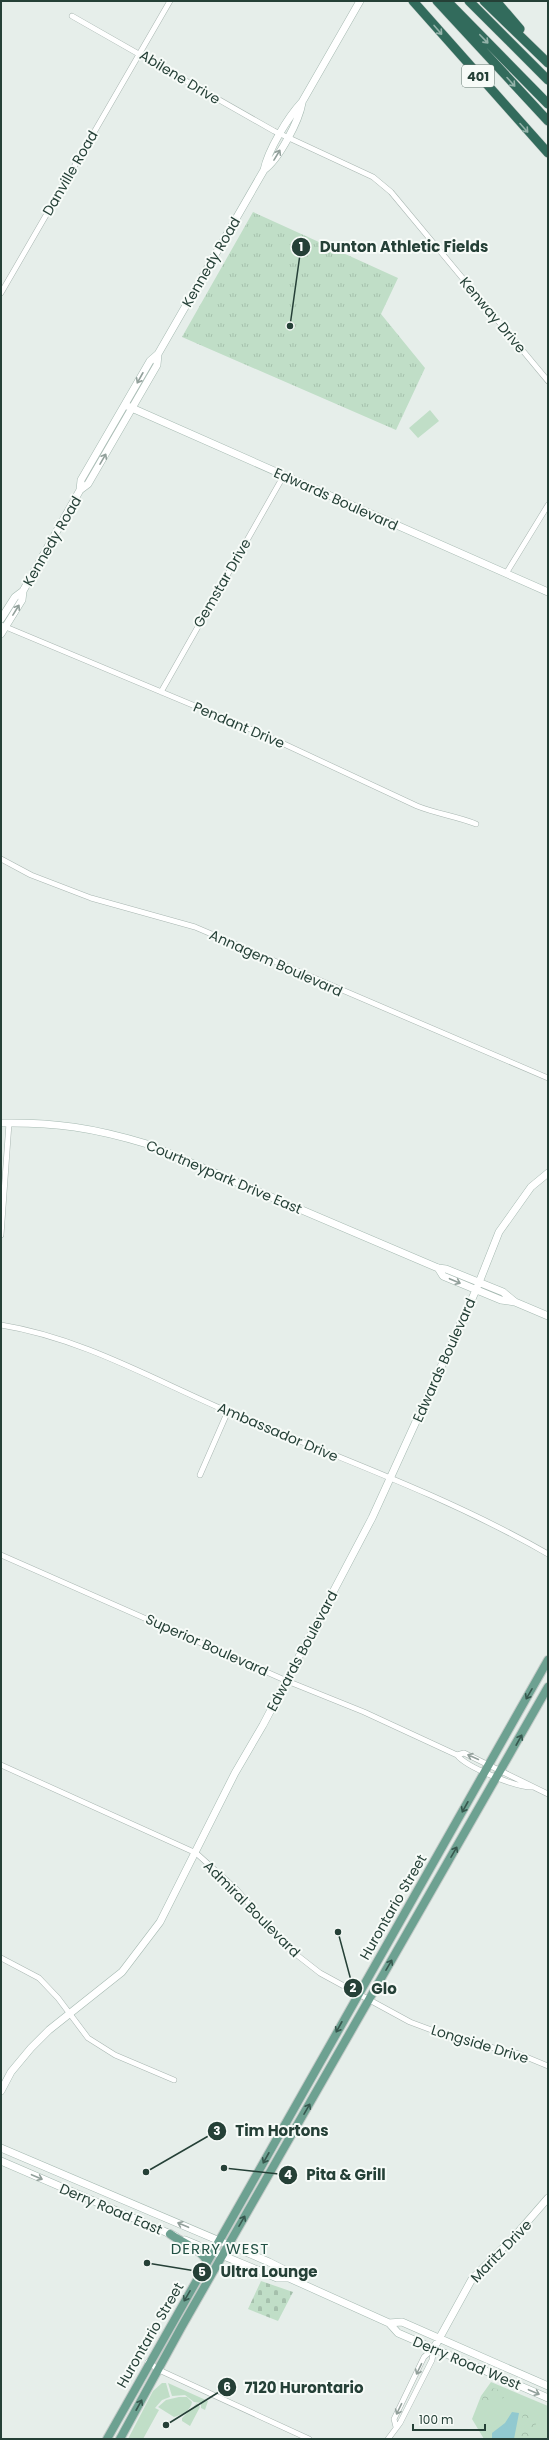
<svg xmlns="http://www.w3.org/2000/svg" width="549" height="2440" font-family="Poppins,sans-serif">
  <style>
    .grass { fill: #c0dec7 }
    .forest { fill: url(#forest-crowns) }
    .cemetery { fill: url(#cemetery-stones) }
    .park { fill: url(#park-tufts) }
    .water { fill: #91c9d0 }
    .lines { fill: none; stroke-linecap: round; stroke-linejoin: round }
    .street-casing { stroke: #a8b6b1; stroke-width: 6 }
    .secondary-casing { stroke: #a5b9b1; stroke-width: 8 }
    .primary-casing { stroke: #c2cac7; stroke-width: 10 }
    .highway-casing { stroke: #c2cac7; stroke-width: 10 }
    .street { stroke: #fff; stroke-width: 5 }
    .secondary { stroke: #fff; stroke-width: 7 }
    .primary { stroke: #6da191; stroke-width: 8 }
    .highway { stroke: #326b5c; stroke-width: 9 }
    .oneway { stroke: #94b3aa }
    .oneway2 { stroke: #92a09b }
    .oneway3 { stroke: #37584e }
    .labels { text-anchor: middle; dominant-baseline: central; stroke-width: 4; stroke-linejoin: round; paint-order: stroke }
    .shield { fill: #f7fbf8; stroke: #647871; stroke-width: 1 }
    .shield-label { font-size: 13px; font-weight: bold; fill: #254037 }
    .street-label { font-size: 14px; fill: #254037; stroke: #f7fbf8 }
    .neighbourhood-label { font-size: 15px; letter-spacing: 1px; fill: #225144; stroke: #f7fbf8 }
    .leader { fill: none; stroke: #254037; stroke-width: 1.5 }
    .callout-dot { fill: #254037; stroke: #f7fbf8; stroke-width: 1.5 }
    .mark-label { font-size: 12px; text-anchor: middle; font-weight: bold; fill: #fff }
    .callout-label { font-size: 15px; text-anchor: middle; font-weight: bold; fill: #254037; stroke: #f7fbf8; stroke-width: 4; stroke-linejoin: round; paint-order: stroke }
  </style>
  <defs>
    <pattern id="forest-crowns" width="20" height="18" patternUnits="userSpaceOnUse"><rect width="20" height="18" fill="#c0dec7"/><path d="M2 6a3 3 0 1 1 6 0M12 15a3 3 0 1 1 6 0" fill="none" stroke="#a5c0ac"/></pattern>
    <pattern id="cemetery-stones" width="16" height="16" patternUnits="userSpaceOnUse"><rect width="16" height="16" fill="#c0dec7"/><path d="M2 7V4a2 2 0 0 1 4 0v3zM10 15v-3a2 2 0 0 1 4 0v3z" fill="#a5c0ac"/></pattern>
    <pattern id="park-tufts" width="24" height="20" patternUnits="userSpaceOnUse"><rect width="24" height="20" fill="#c0dec7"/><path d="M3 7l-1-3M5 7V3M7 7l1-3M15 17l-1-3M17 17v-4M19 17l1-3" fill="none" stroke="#a5c0ac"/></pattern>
  </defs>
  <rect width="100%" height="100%" fill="#e6eeea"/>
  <path class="grass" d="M 430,410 L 439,421 L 418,438 L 409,428 Z
    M 491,2382 L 548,2406 L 548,2439 L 484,2439 L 472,2419 L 481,2396 Z
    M 162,2383 L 166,2383 L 170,2397 L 162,2400 L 155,2408 L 159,2410 L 143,2439 L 128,2439 L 153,2391 Z
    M 168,2383 L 208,2401 L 205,2410 L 201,2408 L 201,2403 L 194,2402 L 185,2395 L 172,2396 Z
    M 179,2397 L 187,2397 L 192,2402 C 191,2411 181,2415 174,2417 L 158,2407 L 166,2400 Z
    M 197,2403 L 200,2407 L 190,2426 L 182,2421 L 182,2418 Z"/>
  <path class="forest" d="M 490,2388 L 497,2389 L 504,2398 L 485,2402 L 477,2422 L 475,2420 L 483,2397 Z
    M 523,2413 L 531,2414 L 538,2419 L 530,2439 L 519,2439 Z"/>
  <path class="cemetery" d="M 261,2281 L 293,2292 L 278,2321 L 248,2309 Z"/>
  <path class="park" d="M 253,212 L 398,278 L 381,314 L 425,368 L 396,430 L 182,337 Z"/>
  <path class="water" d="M 512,2412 L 519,2413 L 514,2439 L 492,2439 L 492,2433 L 505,2423 Z"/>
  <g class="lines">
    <g class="street-casing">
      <path id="street" d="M 72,16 L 274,131 L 373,177 L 391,192 L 548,381
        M 1,293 L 170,1
        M 507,572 L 548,505
        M 1,625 L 269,737 L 417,806 C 437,814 456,816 476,824
        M 161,692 L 284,475
        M 1,859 L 31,875 L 91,898 L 195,927 L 548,1078
        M 1,1235 L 9,1123
        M 1,1325 C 82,1338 154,1380 229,1412 C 336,1457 447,1496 548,1554
        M 200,1475 L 228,1411
        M 1,1555 L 287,1681 L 364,1712 L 457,1755 C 466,1767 517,1788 533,1787
        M 457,1755 L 464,1753 L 548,1794
        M 1,1765 L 196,1853 L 236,1889 L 288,1948 L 320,1973 L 410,2022 L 453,2038 L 519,2054 L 548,2066
        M 1,1958 L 39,1978 L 58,1998 L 88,2038 L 115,2055 L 174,2080
        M 148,2362 L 159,2370 L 309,2439
        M 396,2427 L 394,2419 L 424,2357 L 434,2348
        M 388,2439 L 400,2423 L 432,2360 L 434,2348"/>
    </g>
    <g class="secondary-casing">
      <path id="secondary" d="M 264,170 C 279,159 299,121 302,103
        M 125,405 L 548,592
        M 80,490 L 81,480 L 150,361 L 158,354 L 264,170 C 268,150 288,117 302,102 L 360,1
        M 1,619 L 15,597 L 23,591 L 80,490 L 88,484 L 157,365 L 158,354
        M 1,634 L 22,600 L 23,591
        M 1,1123 C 55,1122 94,1128 147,1144 L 438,1268 L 446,1269 L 503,1292 L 515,1302 L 548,1316
        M 438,1268 L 443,1276 L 501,1300 L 515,1302
        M 1,2091 L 11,2072 L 31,2048 L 49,2030 L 122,1972 L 160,1922 L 235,1773 L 263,1725 L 372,1518 L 476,1290 L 499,1232 L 531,1187 L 548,1173
        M 1,2148 L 269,2262 L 283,2269 L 289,2278
        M 1,2161 L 175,2236
        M 185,2240 L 277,2278 L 289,2278 L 389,2323 L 398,2333 L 548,2398
        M 389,2323 L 402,2322 L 548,2386
        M 434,2348 L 472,2279 L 514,2237 L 548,2198"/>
    </g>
    <g class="primary-casing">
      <path id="primary" d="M 170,2234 C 181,2242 203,2250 207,2262
        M 107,2439 L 548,1660
        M 120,2439 L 182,2326 L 548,1687"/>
    </g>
    <g class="highway-casing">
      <path id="highway" d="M 413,1 L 548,153
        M 437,1 L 548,121
        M 447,1 L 548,104
        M 469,1 L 548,80
        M 484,1 L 548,63
        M 496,1 L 520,29"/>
    </g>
    <use href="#street" class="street"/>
    <use href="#secondary" class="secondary"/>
    <use href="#primary" class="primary"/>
    <use href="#highway" class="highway"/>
  </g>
  <defs><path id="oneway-shaft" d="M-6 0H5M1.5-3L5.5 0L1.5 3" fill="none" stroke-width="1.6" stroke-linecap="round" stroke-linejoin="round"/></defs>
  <g class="oneway">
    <use href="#oneway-shaft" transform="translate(438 30) rotate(49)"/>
    <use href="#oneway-shaft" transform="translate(484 39) rotate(46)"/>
    <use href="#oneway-shaft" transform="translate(511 82) rotate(48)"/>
    <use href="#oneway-shaft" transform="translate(524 128) rotate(48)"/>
  </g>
  <g class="oneway2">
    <use href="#oneway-shaft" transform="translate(277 155) rotate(-59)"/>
    <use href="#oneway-shaft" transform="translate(140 378) rotate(119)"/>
    <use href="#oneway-shaft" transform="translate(103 459) rotate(-60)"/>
    <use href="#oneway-shaft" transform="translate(16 610) rotate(-58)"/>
    <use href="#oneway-shaft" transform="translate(455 1281) rotate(23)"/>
    <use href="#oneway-shaft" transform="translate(473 1757) rotate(-156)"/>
    <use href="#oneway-shaft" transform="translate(37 2177) rotate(23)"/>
    <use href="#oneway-shaft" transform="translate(183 2225) rotate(-157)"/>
    <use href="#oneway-shaft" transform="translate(419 2369) rotate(116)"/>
    <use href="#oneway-shaft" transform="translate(534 2392) rotate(23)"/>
    <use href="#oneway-shaft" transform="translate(399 2409) rotate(116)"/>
  </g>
  <g class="oneway3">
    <use href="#oneway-shaft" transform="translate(529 1694) rotate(120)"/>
    <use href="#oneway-shaft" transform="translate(519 1740) rotate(-61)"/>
    <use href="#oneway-shaft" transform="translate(465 1807) rotate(119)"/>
    <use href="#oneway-shaft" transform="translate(454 1852) rotate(-60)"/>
    <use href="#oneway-shaft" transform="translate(389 1965) rotate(-60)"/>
    <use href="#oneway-shaft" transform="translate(339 2027) rotate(119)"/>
    <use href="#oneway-shaft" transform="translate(307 2109) rotate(-60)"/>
    <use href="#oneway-shaft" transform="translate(266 2158) rotate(119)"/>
    <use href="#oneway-shaft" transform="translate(242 2221) rotate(-60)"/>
    <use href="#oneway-shaft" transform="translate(187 2296) rotate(120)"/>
    <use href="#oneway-shaft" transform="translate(139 2405) rotate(-61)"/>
  </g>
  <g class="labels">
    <rect class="shield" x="462" y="65" width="32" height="22" rx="3"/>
    <g class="shield-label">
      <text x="478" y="76">401</text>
    </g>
    <g class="street-label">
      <text transform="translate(180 77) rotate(31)">Abilene Drive</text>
      <text transform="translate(70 173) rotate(-60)">Danville Road</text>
      <text transform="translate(211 262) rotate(-60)">Kennedy Road</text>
      <text transform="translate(493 315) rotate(50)">Kenway Drive</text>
      <text transform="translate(336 499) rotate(24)">Edwards Boulevard</text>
      <text transform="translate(52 541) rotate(-60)">Kennedy Road</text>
      <text transform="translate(222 583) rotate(-60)">Gemstar Drive</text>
      <text transform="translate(239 725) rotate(23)">Pendant Drive</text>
      <text transform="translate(276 963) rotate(24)">Annagem Boulevard</text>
      <text transform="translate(224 1177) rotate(23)">Courtneypark Drive East</text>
      <text transform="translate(444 1360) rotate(-66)">Edwards Boulevard</text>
      <text transform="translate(278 1432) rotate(23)">Ambassador Drive</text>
      <text transform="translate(207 1645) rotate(24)">Superior Boulevard</text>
      <text transform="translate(302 1651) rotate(-62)">Edwards Boulevard</text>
      <text transform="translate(393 1907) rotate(-60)">Hurontario Street</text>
      <text transform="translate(252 1909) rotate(45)">Admiral Boulevard</text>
      <text transform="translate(480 2044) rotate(17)">Longside Drive</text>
      <text transform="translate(111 2209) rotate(23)">Derry Road East</text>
      <text transform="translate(501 2251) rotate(-46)">Maritz Drive</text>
      <text transform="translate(150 2335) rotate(-60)">Hurontario Street</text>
      <text transform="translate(467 2363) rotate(23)">Derry Road West</text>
    </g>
    <g class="neighbourhood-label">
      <text x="220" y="2248">DERRY WEST</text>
    </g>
  </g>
  <path class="leader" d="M290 326L301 247M338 1932L353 1988M146 2172L217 2131M224 2168L288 2175M147 2263L202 2272M166 2425L227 2387"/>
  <g class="callout-dot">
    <circle cx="290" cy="326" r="4"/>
    <circle cx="338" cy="1932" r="4"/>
    <circle cx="146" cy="2172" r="4"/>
    <circle cx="224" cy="2168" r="4"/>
    <circle cx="147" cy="2263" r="4"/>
    <circle cx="166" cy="2425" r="4"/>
    <circle cx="301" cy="247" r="10"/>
    <circle cx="353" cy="1988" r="10"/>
    <circle cx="217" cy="2131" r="10"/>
    <circle cx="288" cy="2175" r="10"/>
    <circle cx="202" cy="2272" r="10"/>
    <circle cx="227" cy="2387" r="10"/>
  </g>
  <g class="mark-label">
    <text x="301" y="251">1</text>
    <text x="353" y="1992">2</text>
    <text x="217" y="2135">3</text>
    <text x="288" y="2179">4</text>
    <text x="202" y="2276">5</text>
    <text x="227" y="2391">6</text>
  </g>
  <g class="callout-label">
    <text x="404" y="252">Dunton Athletic Fields</text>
    <text x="384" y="1994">Glo</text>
    <text x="282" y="2136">Tim Hortons</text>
    <text x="346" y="2180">Pita &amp; Grill</text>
    <text x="269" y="2277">Ultra Lounge</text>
    <text x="304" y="2393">7120 Hurontario</text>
  </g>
  <rect width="549" height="2440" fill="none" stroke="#254037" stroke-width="4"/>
  <path d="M413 2424v6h72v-6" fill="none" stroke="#254037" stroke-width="2"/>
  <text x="419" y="2424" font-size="12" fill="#254037" stroke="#f7fbf8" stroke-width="3" paint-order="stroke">100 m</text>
</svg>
